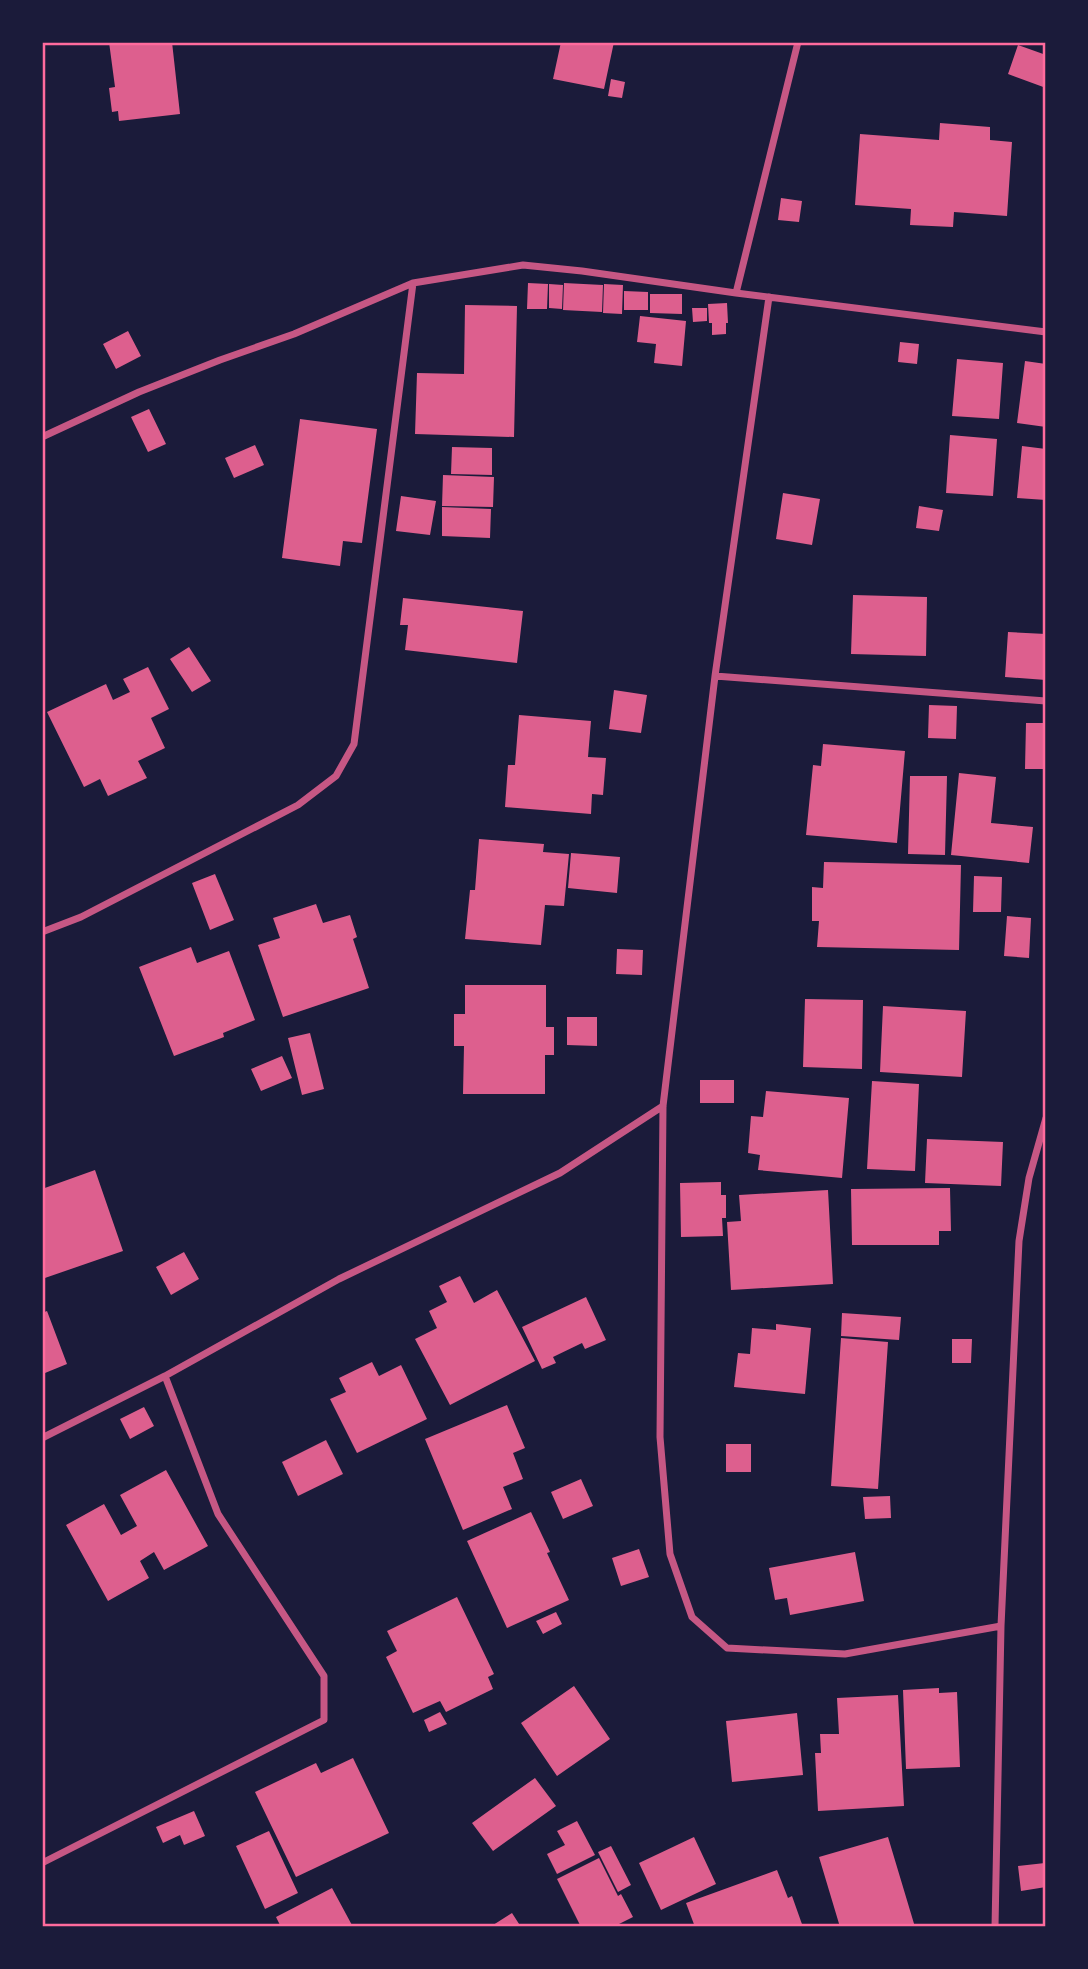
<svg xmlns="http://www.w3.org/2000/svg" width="1088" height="1969" font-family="Commissioner,sans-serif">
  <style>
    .building { fill: #dd5f8e }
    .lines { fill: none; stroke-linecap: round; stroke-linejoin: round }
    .minor { stroke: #c65784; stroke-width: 7 }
    .neatline { fill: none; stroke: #ff6b9d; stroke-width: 2.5 }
  </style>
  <rect width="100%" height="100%" fill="#1b1b3a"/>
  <path class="building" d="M 109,42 L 172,42 L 180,114 L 119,121 L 118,111 L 112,112 L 109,88 L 115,87 Z
    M 561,42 L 614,42 L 604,89 L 553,79 Z
    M 1018,45 L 1046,55 L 1046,88 L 1008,74 Z
    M 611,79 L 625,82 L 622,98 L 608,96 Z
    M 940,123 L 990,127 L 990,140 L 1012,142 L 1007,216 L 954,212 L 953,227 L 910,225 L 911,209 L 855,205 L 860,134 L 939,140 Z
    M 781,198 L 802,201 L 799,222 L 778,220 Z
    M 528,283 L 548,284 L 547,309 L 527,309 Z
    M 564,283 L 603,285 L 602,312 L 563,310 Z
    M 549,284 L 563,285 L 562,309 L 549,308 Z
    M 604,284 L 623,285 L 622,314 L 603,313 Z
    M 624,291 L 648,292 L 648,310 L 624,310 Z
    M 650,294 L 682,294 L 682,314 L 650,313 Z
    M 727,303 L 728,323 L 726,323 L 726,334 L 712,335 L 712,323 L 709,323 L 708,304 Z
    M 465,305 L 517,306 L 514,437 L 415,434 L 417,373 L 464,374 Z
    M 692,308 L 707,308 L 707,321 L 693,322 Z
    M 640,316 L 686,321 L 682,366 L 654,363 L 656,344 L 637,342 Z
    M 128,331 L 141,356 L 116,369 L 103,344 Z
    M 900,342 L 919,344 L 917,364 L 898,362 Z
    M 957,359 L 1003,363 L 999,419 L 952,416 Z
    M 1025,361 L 1046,364 L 1046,427 L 1017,423 Z
    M 149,409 L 166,444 L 148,452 L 131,417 Z
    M 300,419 L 377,429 L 362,543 L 343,541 L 340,566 L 282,558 Z
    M 950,435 L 997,439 L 993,496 L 946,493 Z
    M 255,445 L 264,465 L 234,478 L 225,458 Z
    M 1022,446 L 1046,449 L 1046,500 L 1017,498 Z
    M 452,447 L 492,448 L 492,475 L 451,474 Z
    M 443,475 L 494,477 L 493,507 L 442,506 Z
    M 783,493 L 820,499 L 812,545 L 776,539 Z
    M 401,496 L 436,501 L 430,535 L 396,531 Z
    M 919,506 L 943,510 L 939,531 L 916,528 Z
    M 442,507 L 491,509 L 490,538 L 442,536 Z
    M 853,595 L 927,597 L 926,656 L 851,654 Z
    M 403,598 L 523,611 L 517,663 L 405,650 L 408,625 L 400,625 Z
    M 1008,632 L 1046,634 L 1046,680 L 1005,677 Z
    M 189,647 L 211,681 L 192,692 L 170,659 Z
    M 148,667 L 169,709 L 151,718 L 165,748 L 138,761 L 147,778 L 108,796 L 100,779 L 84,787 L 47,712 L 106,684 L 113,700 L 130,692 L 123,679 Z
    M 614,690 L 647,695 L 641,733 L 609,729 Z
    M 929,705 L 957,706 L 956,739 L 928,738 Z
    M 519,715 L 591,721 L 588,757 L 606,758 L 603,795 L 592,794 L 591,814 L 505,807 L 508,765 L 515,765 Z
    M 1026,723 L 1046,723 L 1046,769 L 1025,769 Z
    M 823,744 L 905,751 L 897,843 L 806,835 L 813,765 L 821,766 Z
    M 959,773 L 996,777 L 991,823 L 1033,827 L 1029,863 L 951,855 Z
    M 910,776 L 947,776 L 945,855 L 908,854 Z
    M 479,839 L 544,844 L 543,852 L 569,854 L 564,906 L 545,905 L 541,945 L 465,939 L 470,890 L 475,890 Z
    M 571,853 L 620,857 L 617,893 L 568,888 Z
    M 824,862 L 961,865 L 959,950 L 817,947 L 819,921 L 812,921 L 812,887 L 823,888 Z
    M 215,874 L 234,920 L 210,930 L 192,883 Z
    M 974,876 L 1002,877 L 1001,912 L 973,912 Z
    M 316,904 L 323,923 L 350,915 L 357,937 L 353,939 L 369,988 L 283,1017 L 258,945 L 280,938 L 273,918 Z
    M 1007,916 L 1031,918 L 1029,958 L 1004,956 Z
    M 191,947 L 197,963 L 229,951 L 255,1020 L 223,1033 L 224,1037 L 174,1056 L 139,967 Z
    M 617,949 L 643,950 L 642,975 L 616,974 Z
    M 465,985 L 546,985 L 546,1027 L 554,1027 L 554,1055 L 545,1055 L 545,1094 L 463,1094 L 464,1046 L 454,1046 L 454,1014 L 465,1014 Z
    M 805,999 L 863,1000 L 862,1069 L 803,1067 Z
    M 883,1006 L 966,1011 L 962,1077 L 880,1072 Z
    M 567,1017 L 597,1017 L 597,1046 L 567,1045 Z
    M 310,1033 L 324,1089 L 302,1095 L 288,1038 Z
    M 282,1056 L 292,1078 L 261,1091 L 251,1069 Z
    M 700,1080 L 734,1080 L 734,1103 L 700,1103 Z
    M 872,1081 L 919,1084 L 915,1171 L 867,1169 Z
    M 766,1091 L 849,1098 L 842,1178 L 758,1170 L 760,1155 L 748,1153 L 751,1116 L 763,1117 Z
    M 927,1139 L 1003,1142 L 1001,1186 L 925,1183 Z
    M 95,1170 L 123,1251 L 42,1279 L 42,1189 Z
    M 721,1182 L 721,1195 L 726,1195 L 726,1218 L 722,1218 L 723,1236 L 681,1237 L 680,1183 Z
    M 950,1188 L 951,1231 L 939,1231 L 939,1245 L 852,1245 L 851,1189 Z
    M 828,1190 L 833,1284 L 731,1290 L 727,1222 L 741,1221 L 739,1195 Z
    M 184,1252 L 199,1279 L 171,1295 L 156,1267 Z
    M 460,1276 L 474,1303 L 497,1290 L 535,1361 L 450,1405 L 415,1339 L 437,1328 L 429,1311 L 447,1302 L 439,1286 Z
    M 586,1297 L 606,1340 L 585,1349 L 582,1343 L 553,1357 L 556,1363 L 542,1369 L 522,1327 Z
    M 47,1311 L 67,1364 L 45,1373 L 42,1366 L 42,1313 Z
    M 842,1313 L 901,1317 L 899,1340 L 841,1336 Z
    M 776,1324 L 811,1328 L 805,1394 L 734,1387 L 738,1353 L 750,1354 L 752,1328 L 776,1330 Z
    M 841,1338 L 888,1342 L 878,1489 L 831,1486 Z
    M 952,1339 L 972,1339 L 971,1363 L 952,1363 Z
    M 372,1362 L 379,1376 L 401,1365 L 427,1419 L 357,1453 L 330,1399 L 346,1392 L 339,1378 Z
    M 507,1405 L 525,1448 L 513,1453 L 523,1479 L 503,1487 L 512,1509 L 463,1530 L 425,1439 Z
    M 144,1407 L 154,1426 L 130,1439 L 120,1419 Z
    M 326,1440 L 343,1474 L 298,1496 L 282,1462 Z
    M 726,1444 L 751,1444 L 751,1472 L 726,1472 Z
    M 166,1470 L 208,1546 L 164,1570 L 154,1552 L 140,1561 L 149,1578 L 108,1601 L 66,1525 L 104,1504 L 121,1535 L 137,1526 L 120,1495 Z
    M 581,1479 L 593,1506 L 563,1519 L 551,1492 Z
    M 890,1496 L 891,1518 L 865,1519 L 863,1497 Z
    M 531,1512 L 550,1552 L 547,1553 L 569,1600 L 507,1628 L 467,1541 Z
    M 639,1549 L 649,1577 L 621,1586 L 612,1558 Z
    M 855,1552 L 864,1601 L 790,1615 L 787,1598 L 775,1600 L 769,1568 Z
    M 457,1597 L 494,1674 L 488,1677 L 493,1689 L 446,1712 L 440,1701 L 413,1713 L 386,1657 L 397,1651 L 387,1631 Z
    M 556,1612 L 562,1624 L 543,1634 L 536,1621 Z
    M 574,1686 L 610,1739 L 557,1776 L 521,1723 Z
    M 939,1688 L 939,1693 L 957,1692 L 960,1767 L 906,1769 L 903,1690 Z
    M 898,1695 L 904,1806 L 818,1811 L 815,1753 L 821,1753 L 820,1734 L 839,1734 L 837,1698 Z
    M 440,1712 L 447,1724 L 429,1732 L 424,1720 Z
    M 797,1713 L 803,1775 L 732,1782 L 726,1721 Z
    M 353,1758 L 389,1833 L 296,1877 L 255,1792 L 316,1763 L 321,1773 Z
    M 535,1778 L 556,1806 L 493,1851 L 472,1823 Z
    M 194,1811 L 205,1836 L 184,1845 L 180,1835 L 163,1843 L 156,1827 Z
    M 577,1821 L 595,1855 L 557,1874 L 547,1854 L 565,1845 L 557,1831 Z
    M 269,1831 L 298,1893 L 265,1909 L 236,1846 Z
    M 694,1837 L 716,1884 L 661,1910 L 639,1863 Z
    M 888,1837 L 915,1927 L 840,1927 L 819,1857 Z
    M 611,1846 L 631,1885 L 618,1892 L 598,1852 Z
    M 599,1858 L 618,1896 L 621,1894 L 633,1917 L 613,1927 L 581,1927 L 557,1879 Z
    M 1045,1863 L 1046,1887 L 1021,1891 L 1018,1866 Z
    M 777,1870 L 788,1898 L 792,1896 L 803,1927 L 695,1927 L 686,1903 Z
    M 332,1888 L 353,1927 L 281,1927 L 276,1917 Z
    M 512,1913 L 521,1927 L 490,1927 Z"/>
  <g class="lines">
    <path class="minor" d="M 736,293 L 798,42
      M 769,297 L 715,676 L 663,1106 L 660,1437 L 670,1554 L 692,1617 L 727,1648 L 845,1654 L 1001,1626
      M 42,437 L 139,392 L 220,360 L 294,334 L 413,283 L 523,265 L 582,271 L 736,293 L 1046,332
      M 715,676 L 1046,701
      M 42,932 L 81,917 L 298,805 L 336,776 L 354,744 L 413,283
      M 42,1438 L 165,1376 L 339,1279 L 560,1173 L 663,1106
      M 42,1863 L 324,1720 L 324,1676 L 218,1514 L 165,1376
      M 995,1927 L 1001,1626 L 1019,1241 L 1029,1178 L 1046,1118"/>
  </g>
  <rect width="1088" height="1969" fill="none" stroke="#1b1b3a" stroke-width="88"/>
  <rect x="44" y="44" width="1000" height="1881" class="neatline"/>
</svg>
